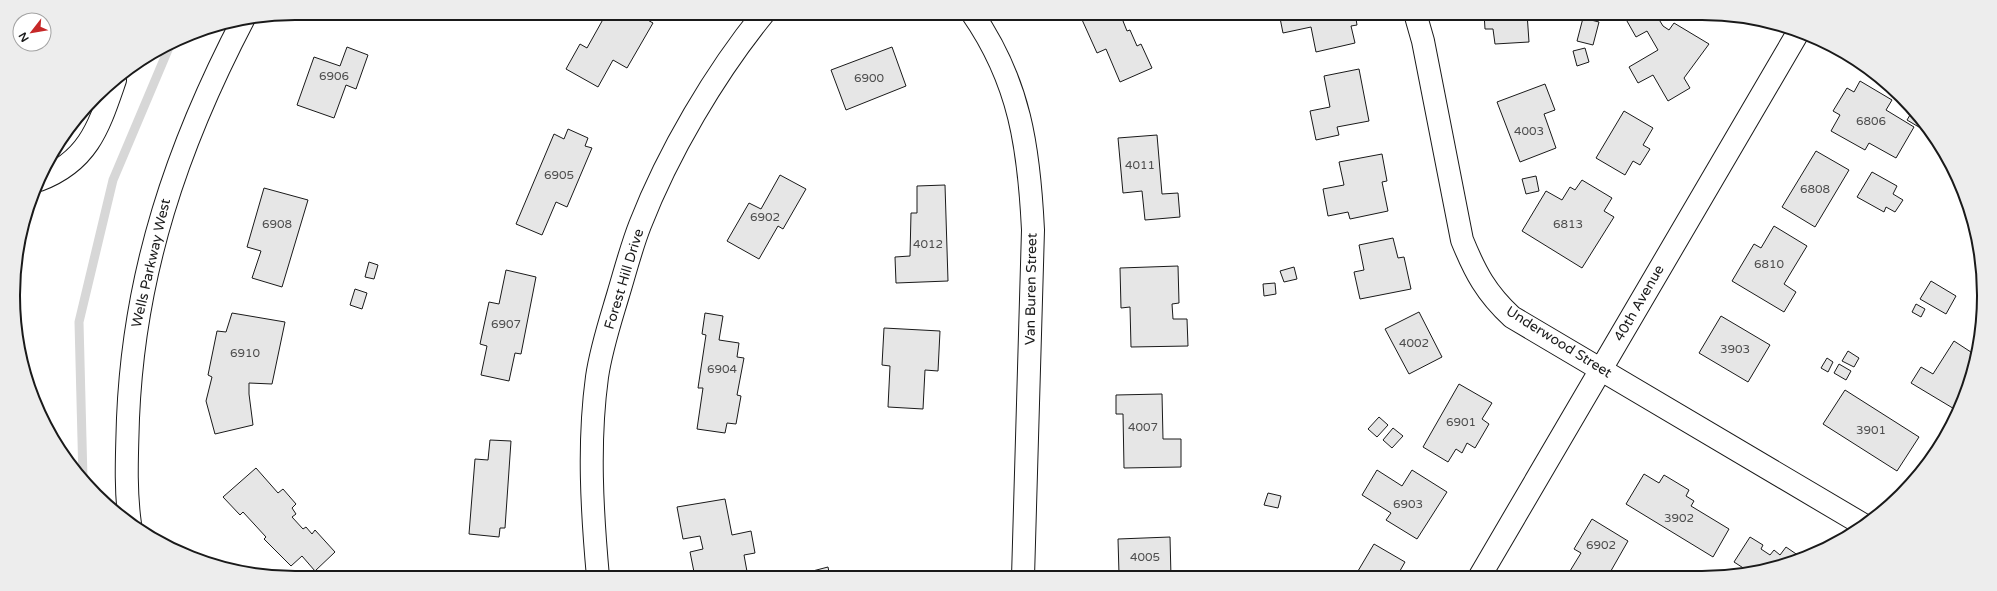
<svg xmlns="http://www.w3.org/2000/svg" width="1997" height="591" font-family="'Varela Round',sans-serif">
  <style>
    .lines { fill: none; stroke-linecap: round; stroke-linejoin: round }
    .stream { stroke: #d7d7d7; stroke-width: 9 }
    .building { fill: #e6e6e6; stroke: #1a1a1a }
    .street-casing { stroke: #1a1a1a; stroke-width: 24 }
    .street { stroke: #fff; stroke-width: 22 }
    .labels { text-anchor: middle; dominant-baseline: central; stroke-width: 3; stroke-linejoin: round; paint-order: stroke }
    .number-label { font-size: 12px; fill: #4d4d4d }
    .street-label { font-size: 14px; fill: #1a1a1a; stroke: #fff }
    .rim { fill: none; stroke: #1a1a1a; stroke-width: 2 }
  </style>
  <rect width="100%" height="100%" fill="#fff"/>
  <g class="lines">
    <path class="stream" d="M 83,479 L 79,322 L 113,180 L 170,45"/>
  </g>
  <path class="building" d="M 620,13 L 635,13 L 653,23 L 627,68 L 613,60 L 598,87 L 566,69 L 580,44 L 587,48 L 606,14 L 616,19 Z
    M 1079,13 L 1123,13 L 1126,19 L 1123,21 L 1127,31 L 1130,30 L 1137,46 L 1141,44 L 1152,68 L 1120,82 L 1106,49 L 1097,53 Z
    M 1279,13 L 1355,13 L 1357,25 L 1351,26 L 1355,43 L 1316,52 L 1311,27 L 1283,33 Z
    M 1484,13 L 1527,13 L 1529,42 L 1495,44 L 1493,29 L 1485,29 Z
    M 1625,13 L 1635,13 L 1637,16 L 1643,13 L 1655,13 L 1663,26 L 1669,30 L 1674,23 L 1709,44 L 1684,78 L 1690,88 L 1668,101 L 1653,75 L 1638,83 L 1629,67 L 1658,50 L 1647,31 L 1636,37 L 1623,14 Z
    M 1583,18 L 1599,22 L 1593,45 L 1577,41 Z
    M 347,47 L 368,55 L 356,89 L 346,85 L 334,118 L 297,105 L 314,57 L 340,66 Z
    M 892,47 L 906,86 L 846,110 L 831,70 Z
    M 1585,48 L 1589,62 L 1577,66 L 1573,51 Z
    M 1359,69 L 1369,121 L 1337,127 L 1339,135 L 1316,140 L 1310,111 L 1330,107 L 1324,76 Z
    M 1860,81 L 1892,100 L 1886,110 L 1914,127 L 1896,158 L 1869,143 L 1865,150 L 1831,131 L 1840,115 L 1833,111 L 1847,88 L 1854,92 Z
    M 1545,84 L 1555,110 L 1544,114 L 1556,148 L 1520,162 L 1497,102 Z
    M 1913,110 L 1934,136 L 1907,120 Z
    M 1624,111 L 1653,128 L 1643,145 L 1650,149 L 1640,165 L 1633,161 L 1625,175 L 1596,158 Z
    M 568,129 L 588,138 L 585,146 L 592,148 L 567,207 L 556,202 L 542,235 L 516,224 L 554,134 L 564,139 Z
    M 1157,135 L 1162,194 L 1178,193 L 1180,217 L 1145,220 L 1142,191 L 1123,193 L 1118,138 Z
    M 1816,151 L 1849,170 L 1815,227 L 1782,207 Z
    M 1382,154 L 1387,181 L 1382,182 L 1388,211 L 1350,219 L 1348,212 L 1328,216 L 1323,189 L 1344,185 L 1339,162 Z
    M 1872,172 L 1897,186 L 1893,194 L 1903,200 L 1895,212 L 1886,207 L 1884,212 L 1857,197 Z
    M 780,175 L 806,189 L 783,229 L 778,226 L 759,259 L 727,241 L 749,203 L 761,209 Z
    M 1536,176 L 1539,191 L 1526,194 L 1522,179 Z
    M 1582,180 L 1612,198 L 1604,211 L 1614,217 L 1582,268 L 1522,231 L 1546,191 L 1562,200 L 1570,187 L 1575,190 Z
    M 945,185 L 948,281 L 896,283 L 895,257 L 910,256 L 911,213 L 917,213 L 917,186 Z
    M 264,188 L 308,200 L 282,287 L 252,278 L 261,251 L 247,247 Z
    M 1774,226 L 1807,246 L 1784,284 L 1796,292 L 1784,312 L 1732,281 L 1754,244 L 1761,248 Z
    M 1393,238 L 1398,258 L 1404,257 L 1411,289 L 1360,299 L 1354,272 L 1364,270 L 1359,245 Z
    M 369,262 L 378,265 L 374,279 L 365,277 Z
    M 1178,266 L 1179,303 L 1172,304 L 1173,319 L 1187,319 L 1188,346 L 1131,347 L 1130,307 L 1121,308 L 1120,268 Z
    M 1294,267 L 1297,279 L 1284,282 L 1280,271 Z
    M 506,270 L 536,277 L 521,354 L 515,353 L 509,381 L 481,375 L 487,346 L 480,344 L 489,302 L 499,304 Z
    M 1931,281 L 1956,296 L 1946,314 L 1920,299 Z
    M 1275,283 L 1276,294 L 1264,296 L 1263,284 Z
    M 355,289 L 367,293 L 362,309 L 350,305 Z
    M 1984,297 L 1983,311 L 1978,308 Z
    M 1916,304 L 1925,309 L 1921,317 L 1912,312 Z
    M 1419,312 L 1442,357 L 1409,374 L 1385,329 Z
    M 232,313 L 285,322 L 272,384 L 249,383 L 249,394 L 253,425 L 215,434 L 206,401 L 212,377 L 208,375 L 217,331 L 226,332 Z
    M 705,313 L 723,316 L 719,340 L 739,343 L 737,357 L 744,358 L 737,395 L 741,396 L 736,424 L 727,423 L 725,433 L 697,429 L 703,388 L 698,388 L 706,335 L 702,334 Z
    M 1721,316 L 1770,345 L 1748,382 L 1699,353 Z
    M 884,328 L 940,331 L 938,371 L 925,370 L 923,409 L 888,407 L 890,366 L 882,365 Z
    M 1954,341 L 1977,356 L 1956,410 L 1911,383 L 1921,367 L 1933,374 Z
    M 1848,351 L 1859,358 L 1854,367 L 1842,361 Z
    M 1827,358 L 1833,362 L 1828,372 L 1821,368 Z
    M 1839,364 L 1851,371 L 1846,380 L 1834,373 Z
    M 1459,384 L 1492,403 L 1482,419 L 1489,424 L 1475,448 L 1467,443 L 1462,453 L 1456,449 L 1448,462 L 1423,447 Z
    M 1845,390 L 1919,437 L 1897,471 L 1823,424 Z
    M 1162,394 L 1163,439 L 1181,439 L 1181,467 L 1124,468 L 1123,414 L 1116,414 L 1116,395 Z
    M 1379,417 L 1388,425 L 1377,437 L 1368,429 Z
    M 1393,428 L 1403,436 L 1392,448 L 1383,440 Z
    M 490,440 L 511,441 L 505,528 L 500,528 L 499,537 L 469,534 L 475,459 L 488,460 Z
    M 256,468 L 278,493 L 283,489 L 296,504 L 292,508 L 296,514 L 292,517 L 303,529 L 306,527 L 312,534 L 315,530 L 335,552 L 315,571 L 302,556 L 291,566 L 264,539 L 266,537 L 243,512 L 240,515 L 223,497 Z
    M 1377,470 L 1402,486 L 1412,470 L 1447,492 L 1417,539 L 1386,520 L 1391,513 L 1362,495 Z
    M 1644,474 L 1659,483 L 1664,475 L 1689,490 L 1686,496 L 1694,501 L 1691,506 L 1729,529 L 1713,557 L 1626,504 Z
    M 1268,493 L 1281,496 L 1278,508 L 1264,505 Z
    M 725,499 L 732,535 L 751,531 L 755,553 L 744,555 L 748,577 L 695,577 L 690,552 L 703,549 L 700,536 L 683,539 L 677,507 Z
    M 1592,519 L 1628,541 L 1608,576 L 1579,576 L 1570,571 L 1581,553 L 1574,549 Z
    M 1170,537 L 1171,577 L 1124,577 L 1124,574 L 1119,574 L 1118,539 Z
    M 1750,537 L 1763,545 L 1761,549 L 1770,555 L 1774,550 L 1780,555 L 1786,547 L 1802,558 L 1756,571 L 1750,567 L 1748,571 L 1734,562 Z
    M 1374,544 L 1405,562 L 1397,576 L 1355,576 Z
    M 828,567 L 830,577 L 806,577 L 805,573 Z"/>
  <g class="lines">
    <g class="street-casing">
      <path id="street" d="M 972,13 C 1020,82 1029,148 1033,230 L 1023,577
        M 1415,13 L 1423,41 L 1462,240 C 1475,272 1486,293 1512,317 L 1862,524
        M 39,180 C 89,161 99,126 115,80
        M 130,524 C 125,489 127,453 128,418 C 134,273 177,146 244,18
        M 1480,576 L 1799,31
        M 598,577 C 592,511 588,443 597,377 C 601,349 610,322 618,295 C 625,272 631,248 640,225 C 668,153 715,73 764,13"/>
    </g>
    <use href="#street" class="street"/>
  </g>
  <g class="labels">
    <g class="number-label">
      <text x="334" y="76">6906</text>
      <text x="869" y="78">6900</text>
      <text x="1871" y="121">6806</text>
      <text x="1529" y="131">4003</text>
      <text x="1140" y="165">4011</text>
      <text x="559" y="175">6905</text>
      <text x="1815" y="189">6808</text>
      <text x="765" y="217">6902</text>
      <text x="277" y="224">6908</text>
      <text x="1568" y="224">6813</text>
      <text x="928" y="244">4012</text>
      <text x="1769" y="264">6810</text>
      <text x="506" y="324">6907</text>
      <text x="1414" y="343">4002</text>
      <text x="1735" y="349">3903</text>
      <text x="245" y="353">6910</text>
      <text x="722" y="369">6904</text>
      <text x="1461" y="422">6901</text>
      <text x="1143" y="427">4007</text>
      <text x="1871" y="430">3901</text>
      <text x="1408" y="504">6903</text>
      <text x="1679" y="518">3902</text>
      <text x="1601" y="545">6902</text>
      <text x="1145" y="557">4005</text>
    </g>
    <g class="street-label">
      <text transform="translate(151 263) rotate(-77)">Wells Parkway West</text>
      <text transform="translate(624 279) rotate(-73)">Forest Hill Drive</text>
      <text transform="translate(1031 289) rotate(-89)">Van Buren Street</text>
      <text transform="translate(1639 303) rotate(-60)">40th Avenue</text>
      <text transform="translate(1559 342) rotate(32)">Underwood Street</text>
    </g>
  </g>
  <path d="M0 0H1997V591H0ZM295 20H1702A275 275 0 0 1 1977 295V296A275 275 0 0 1 1702 571H295A275 275 0 0 1 20 296V295A275 275 0 0 1 295 20Z" fill="#ededed" fill-rule="evenodd"/>
  <path class="rim" d="M295 20H1702A275 275 0 0 1 1977 295V296A275 275 0 0 1 1702 571H295A275 275 0 0 1 20 296V295A275 275 0 0 1 295 20Z"/>
  <g transform="translate(32 32) rotate(239)"><circle r="19" fill="#ffffff" stroke="#a3a3a3"/>
  <path d="M0-3L7 15L0 10L-7 15Z" fill="#c62828"/>
  <text y="-6" font-size="11" font-weight="bold" text-anchor="middle" fill="#1a1a1a">N</text>
  </g>
</svg>
